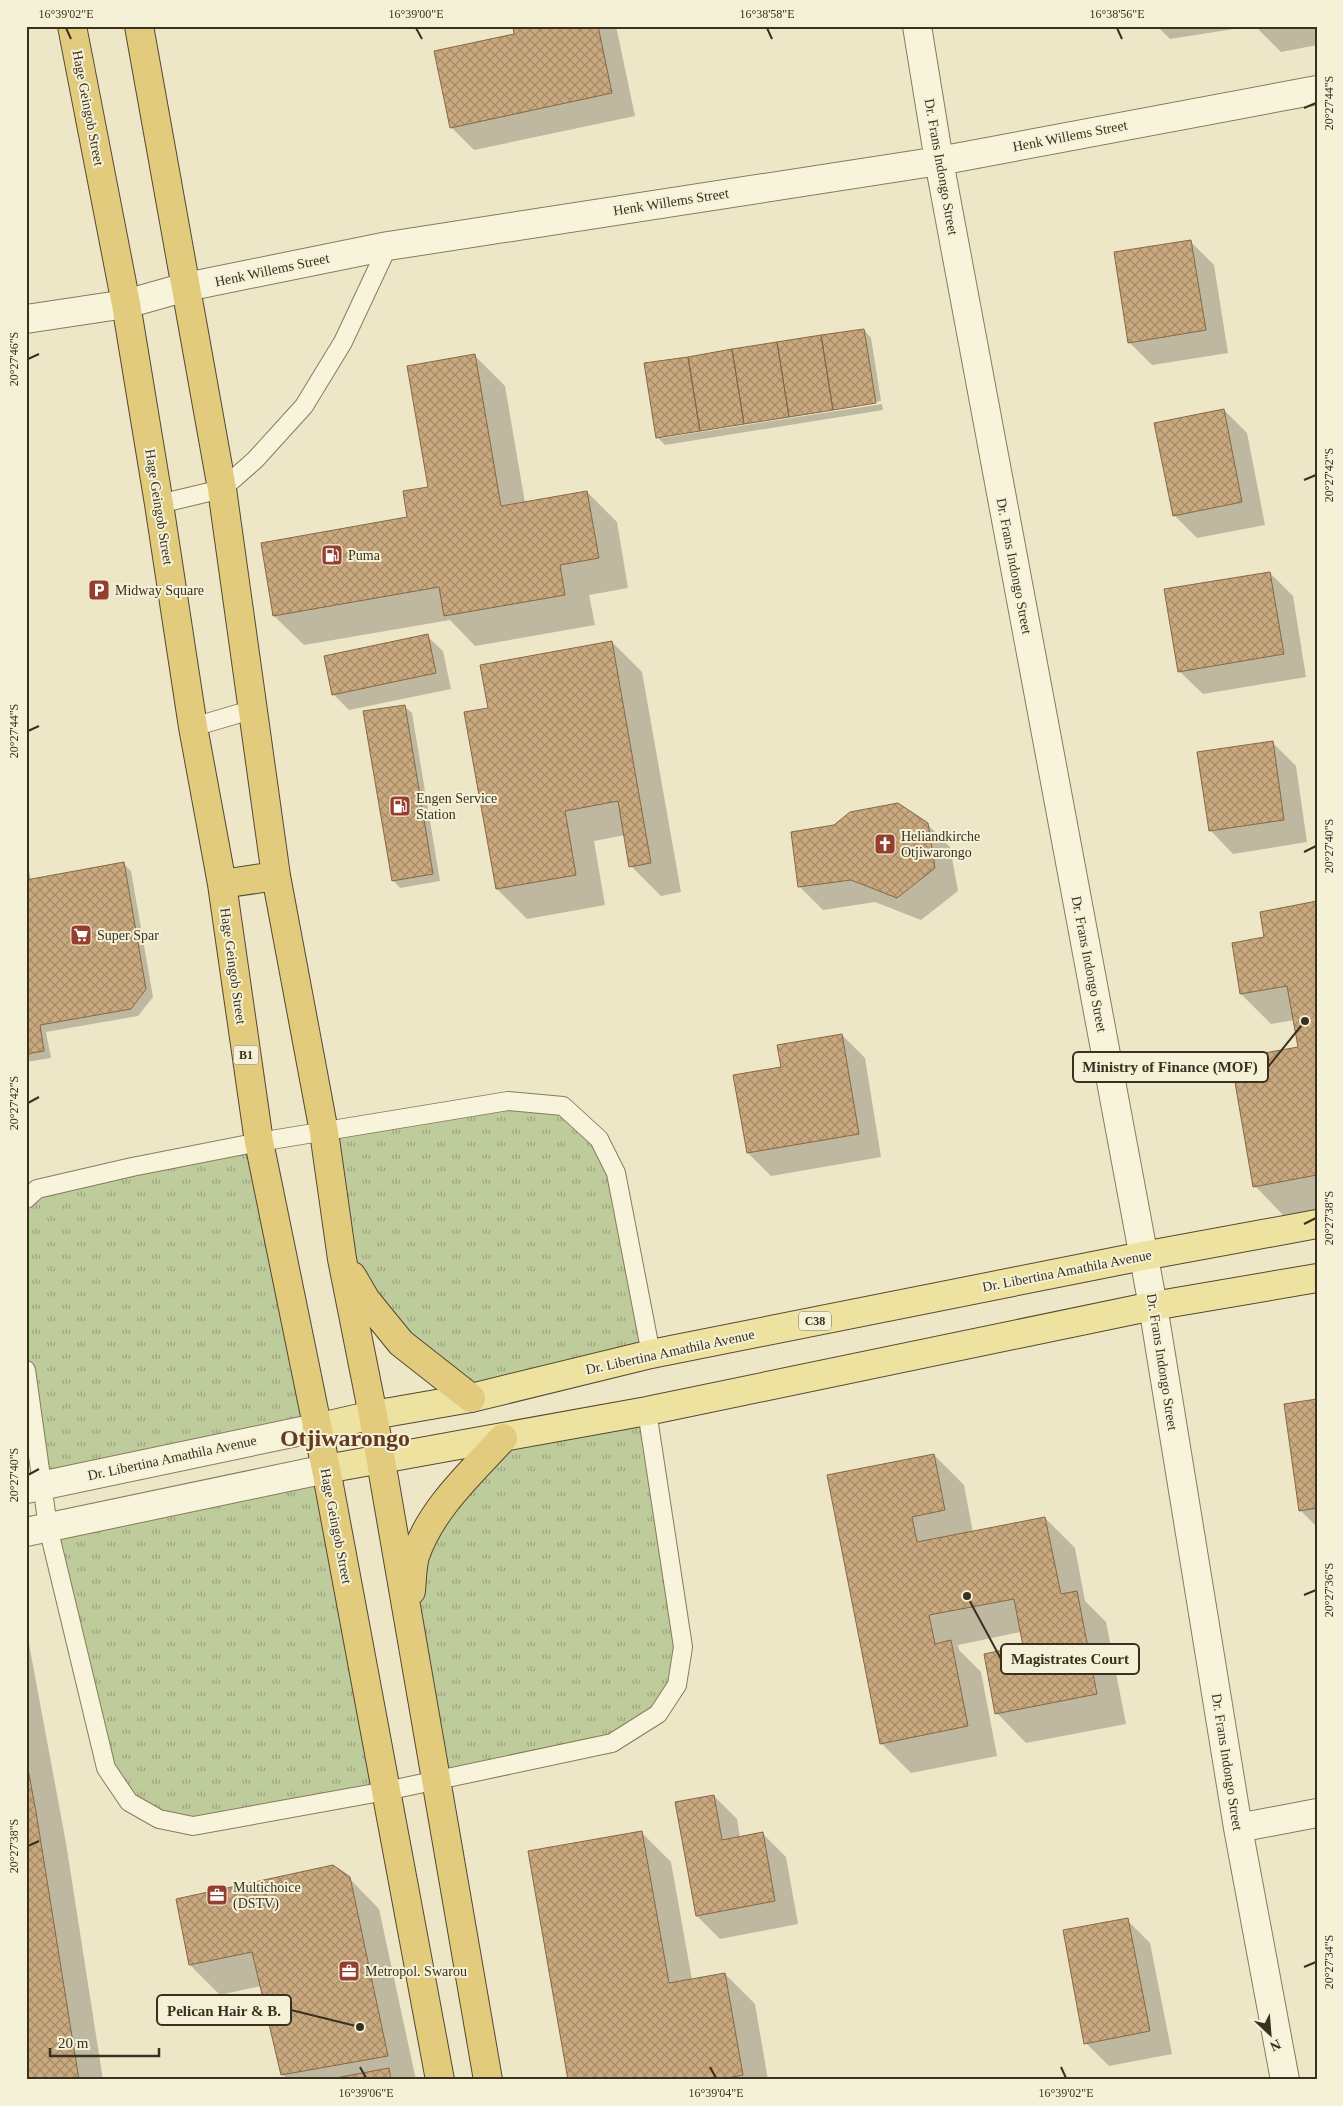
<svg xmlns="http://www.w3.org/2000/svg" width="1343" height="2106" font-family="Georgia,serif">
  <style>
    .park { fill: url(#park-tufts) }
    .shadow { fill: #0003 }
    .building { fill: url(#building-cross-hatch); stroke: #876844 }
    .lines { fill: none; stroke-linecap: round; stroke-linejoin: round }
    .service-casing { stroke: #887b5d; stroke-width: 20 }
    .minor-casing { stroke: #887b5d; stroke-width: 30 }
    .tertiary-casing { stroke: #887b5d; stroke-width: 30 }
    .primary-casing { stroke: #564831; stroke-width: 30 }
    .trunk-casing { stroke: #564831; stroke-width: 30 }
    .service { stroke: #f8f4db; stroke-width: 18 }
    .minor { stroke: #f8f4db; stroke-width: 28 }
    .tertiary { stroke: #f8f4db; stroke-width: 28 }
    .primary { stroke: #eee2a1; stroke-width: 28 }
    .trunk { stroke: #e3cb7e; stroke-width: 28 }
    .ticks { fill: none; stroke: #393020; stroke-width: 2 }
    .labels { text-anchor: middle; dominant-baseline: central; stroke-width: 4; stroke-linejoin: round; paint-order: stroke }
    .shield { fill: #f5f1d7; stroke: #716a57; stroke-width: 1 }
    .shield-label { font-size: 12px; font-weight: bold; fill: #393020 }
    .street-label { font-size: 14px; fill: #393020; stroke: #f5f1d7 }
    .poi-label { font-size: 14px; fill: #393020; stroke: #f5f1d7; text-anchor: start }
    .town-label { font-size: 24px; font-weight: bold; fill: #643921; stroke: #f5f1d7 }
    .leader { fill: none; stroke: #393020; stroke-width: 2 }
    .callout-dot { fill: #393020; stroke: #f5f1d7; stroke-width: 2 }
    .callout { fill: #f5f1d7; stroke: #393020; stroke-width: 2 }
    .callout-label { font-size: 15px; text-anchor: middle; font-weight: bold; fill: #393020 }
    .neatline { fill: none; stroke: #393020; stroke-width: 2 }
    .ticks-label { font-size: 12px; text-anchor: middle; fill: #393020 }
  </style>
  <defs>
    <pattern id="park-tufts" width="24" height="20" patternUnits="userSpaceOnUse" patternTransform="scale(1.25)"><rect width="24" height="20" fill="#becb9b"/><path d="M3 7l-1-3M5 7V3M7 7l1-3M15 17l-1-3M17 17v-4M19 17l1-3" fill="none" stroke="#9ba57e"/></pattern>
    <pattern id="building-cross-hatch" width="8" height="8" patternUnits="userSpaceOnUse" patternTransform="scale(1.25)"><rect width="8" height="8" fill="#caa97f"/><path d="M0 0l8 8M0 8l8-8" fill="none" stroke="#a58a68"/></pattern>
  </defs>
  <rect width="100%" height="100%" fill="#ede7c7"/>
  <path class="park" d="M 508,1101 L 563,1106 L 599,1139 L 651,1354 L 471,1398 L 366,1300 L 324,1132 Z
    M 259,1142 L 316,1428 L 41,1486 L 26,1370 L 26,1199 Z
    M 647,1411 L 683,1647 L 658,1714 L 612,1743 L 437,1781 L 415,1557 L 503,1438 Z
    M 326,1469 L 386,1791 L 193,1826 L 159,1819 L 106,1768 L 48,1527 Z"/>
  <path class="shadow" d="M 514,26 L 616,26 L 635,116 L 474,150 L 451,127 L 516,35 Z
    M 1157,26 L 1253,26 L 1170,39 Z
    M 1255,26 L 1317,26 L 1317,45 L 1281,52 Z
    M 1190,241 L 1214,265 L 1228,353 L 1152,365 L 1129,342 Z
    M 864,330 L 871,338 L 881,401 L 662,436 L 662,438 L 882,404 L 883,410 L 665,445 L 657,437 Z
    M 475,356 L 505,386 L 525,503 L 587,492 L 617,522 L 628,588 L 589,595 L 595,625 L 475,646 L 450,620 L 304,645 L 274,616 L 409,518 L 429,488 Z
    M 1224,410 L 1247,433 L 1265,525 L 1197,538 L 1174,515 Z
    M 1270,573 L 1293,596 L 1306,677 L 1203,694 L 1179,671 Z
    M 427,636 L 443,651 L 451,689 L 349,710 L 333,694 Z
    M 612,642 L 642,672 L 681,892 L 661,896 L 631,866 L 625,835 L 594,841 L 605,905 L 527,919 L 497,889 L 466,713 L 489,709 Z
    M 404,706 L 412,713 L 440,881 L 400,888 L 393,880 Z
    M 1273,743 L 1296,766 L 1307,842 L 1233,854 L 1210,830 Z
    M 927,824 L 950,847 L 958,891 L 921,920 L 875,902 L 823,910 L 800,887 Z
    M 26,855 L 31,881 L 124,864 L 131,871 L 153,997 L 138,1016 L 46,1032 L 51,1058 L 26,1062 Z
    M 1317,903 L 1317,1210 L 1284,1216 L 1255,1186 L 1299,1048 L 1294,1020 L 1271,1024 L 1241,994 L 1266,938 Z
    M 842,1035 L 865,1058 L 881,1157 L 771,1176 L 748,1153 L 782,1068 Z
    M 1317,1400 L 1317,1527 L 1300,1510 Z
    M 934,1455 L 964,1485 L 973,1533 L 1045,1518 L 1075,1548 L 1085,1601 L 1106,1622 L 1126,1724 L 1026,1743 L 997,1713 L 1024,1647 L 1021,1632 L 958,1645 L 959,1650 L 981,1672 L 997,1756 L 911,1773 L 881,1743 L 829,1476 Z
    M 26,1628 L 66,1843 L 103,2080 L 26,2080 Z
    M 714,1796 L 737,1819 L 740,1838 L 763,1834 L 786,1857 L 798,1924 L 720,1939 L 697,1916 Z
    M 641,1832 L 671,1862 L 692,1980 L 725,1974 L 755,2004 L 768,2080 L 569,2080 Z
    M 349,1878 L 379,1909 L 416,2080 L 288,2080 L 282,2074 L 261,1986 L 220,1995 L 190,1965 Z
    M 1127,1920 L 1150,1943 L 1172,2054 L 1109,2066 L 1086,2043 Z"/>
  <path class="building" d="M 513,26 L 598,26 L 612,93 L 450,128 L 434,51 L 514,34 Z
    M 1191,240 L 1206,330 L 1128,343 L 1114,252 Z
    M 864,329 L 876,403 L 833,410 L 821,335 Z
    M 821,335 L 833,410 L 789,417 L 777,342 Z
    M 777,342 L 789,417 L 744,424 L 732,349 Z
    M 732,349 L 744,424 L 700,431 L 688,357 Z
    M 475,354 L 501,506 L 587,491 L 599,558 L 560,565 L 565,595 L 444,616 L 439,587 L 273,616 L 261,543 L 407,517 L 403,491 L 428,487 L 407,366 Z
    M 688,357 L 700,431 L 656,438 L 644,363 Z
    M 1224,409 L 1242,502 L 1173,516 L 1154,423 Z
    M 1270,572 L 1284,654 L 1178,672 L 1164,589 Z
    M 428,634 L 436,673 L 332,695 L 324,656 Z
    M 612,641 L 651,863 L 629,867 L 618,801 L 565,811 L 576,875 L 496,889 L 464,712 L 488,708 L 480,665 Z
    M 405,705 L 433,874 L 392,881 L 363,711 Z
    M 1273,741 L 1284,820 L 1209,831 L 1197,752 Z
    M 898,803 L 928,823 L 935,868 L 897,898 L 851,880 L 798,887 L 791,832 L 834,825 L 850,812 Z
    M 124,862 L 146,989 L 131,1009 L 40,1025 L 44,1051 L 26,1054 L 26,880 Z
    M 1317,901 L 1317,1175 L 1253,1187 L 1231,1059 L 1298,1047 L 1287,986 L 1240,994 L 1232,943 L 1264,937 L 1260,912 Z
    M 842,1034 L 859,1134 L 747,1153 L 733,1075 L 781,1067 L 777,1045 Z
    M 1317,1399 L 1317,1508 L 1299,1511 L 1284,1404 Z
    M 934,1454 L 945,1510 L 912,1517 L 917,1542 L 1045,1517 L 1061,1594 L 1077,1591 L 1097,1694 L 995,1714 L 984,1654 L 1023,1646 L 1014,1599 L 929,1615 L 935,1644 L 951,1640 L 968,1726 L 880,1744 L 827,1475 Z
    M 26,1758 L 36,1812 L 79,2080 L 26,2080 Z
    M 714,1795 L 722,1840 L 763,1832 L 775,1901 L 696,1916 L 675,1802 Z
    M 642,1831 L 669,1983 L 725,1973 L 743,2075 L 717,2080 L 568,2080 L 528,1851 Z
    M 333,1865 L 350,1877 L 388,2056 L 281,2075 L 252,1952 L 189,1965 L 176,1899 Z
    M 1128,1918 L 1150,2031 L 1084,2044 L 1063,1930 Z
    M 389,2068 L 391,2080 L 325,2080 Z"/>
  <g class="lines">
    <g class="service-casing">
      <path id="service" d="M 159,504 L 222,489 L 255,460 L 304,406 L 343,342 L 388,246
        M 193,727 L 251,710
        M 26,1199 L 37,1189 L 132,1167 L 259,1142 L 508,1101 L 563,1106 L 599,1139 L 616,1173 L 651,1354
        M 26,1370 L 48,1527 L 106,1768 L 129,1802 L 159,1819 L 193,1826 L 386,1791 L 612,1743 L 658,1714 L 677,1685 L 683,1647 L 647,1411"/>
    </g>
    <g class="minor-casing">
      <path id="minor" d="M 917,26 L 939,161 L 1153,1306 L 1238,1828 L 1285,2080
        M 26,319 L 126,304 L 186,287 L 388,246 L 939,161 L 1317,90
        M 1238,1828 L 1317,1813"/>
    </g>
    <g class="tertiary-casing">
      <path id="tertiary" d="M 26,1489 L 316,1428
        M 26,1532 L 326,1469"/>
    </g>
    <g class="primary-casing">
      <path id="primary" d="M 316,1428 L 373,1415 L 471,1398 L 651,1354 L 1143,1256 L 1317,1224
        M 326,1469 L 647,1411 L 1153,1306 L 1317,1278"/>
    </g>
    <g class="trunk-casing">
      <path id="trunk" d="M 72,26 L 126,304 L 159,504 L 193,727 L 222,884 L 259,1142 L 326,1469 L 440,2080
        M 139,26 L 222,489 L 276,876 L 324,1132 L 342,1259 L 373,1415 L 488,2080
        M 222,884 L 276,876
        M 352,1276 L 366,1300 L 401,1343 L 471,1398
        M 411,1591 C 412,1580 412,1567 415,1556 C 431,1509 470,1474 503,1438"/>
    </g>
    <use href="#service" class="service"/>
    <use href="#minor" class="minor"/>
    <use href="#tertiary" class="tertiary"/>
    <use href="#primary" class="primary"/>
    <use href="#trunk" class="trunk"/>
  </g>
  <path class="ticks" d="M 66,28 L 71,39M 416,28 L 422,39M 767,28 L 772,39M 1117,28 L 1122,39M 1304,108 L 1316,103M 28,359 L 39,354M 1304,480 L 1316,475M 28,731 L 39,726M 1304,852 L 1316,846M 28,1103 L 39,1097M 1304,1224 L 1316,1218M 28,1475 L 39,1469M 1304,1595 L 1316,1590M 28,1846 L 39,1841M 1304,1967 L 1316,1962M 360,2067 L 366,2078M 710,2067 L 716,2078M 1061,2067 L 1066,2078"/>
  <defs>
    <g id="fuel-square" transform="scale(1.125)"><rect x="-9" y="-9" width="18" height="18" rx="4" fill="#953e2f" stroke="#f5f1d7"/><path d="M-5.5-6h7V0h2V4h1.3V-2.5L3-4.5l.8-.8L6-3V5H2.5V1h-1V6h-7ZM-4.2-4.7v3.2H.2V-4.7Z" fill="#fff"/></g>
    <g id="parking-square" transform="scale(1.125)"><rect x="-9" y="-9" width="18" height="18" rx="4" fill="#953e2f" stroke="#f5f1d7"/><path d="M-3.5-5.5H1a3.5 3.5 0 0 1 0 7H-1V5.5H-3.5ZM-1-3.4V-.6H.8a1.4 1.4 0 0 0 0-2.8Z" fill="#fff"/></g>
    <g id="church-square" transform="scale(1.125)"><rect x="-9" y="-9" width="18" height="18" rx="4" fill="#953e2f" stroke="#f5f1d7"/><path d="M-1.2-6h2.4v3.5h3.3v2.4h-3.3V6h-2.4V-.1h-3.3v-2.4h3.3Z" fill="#fff"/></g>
    <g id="supermarket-square" transform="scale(1.125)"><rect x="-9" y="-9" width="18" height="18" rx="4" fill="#953e2f" stroke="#f5f1d7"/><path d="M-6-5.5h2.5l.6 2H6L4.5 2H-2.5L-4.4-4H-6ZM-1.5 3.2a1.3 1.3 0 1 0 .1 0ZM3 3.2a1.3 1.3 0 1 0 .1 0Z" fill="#fff"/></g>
    <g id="office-square" transform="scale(1.125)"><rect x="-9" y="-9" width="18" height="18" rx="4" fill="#953e2f" stroke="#f5f1d7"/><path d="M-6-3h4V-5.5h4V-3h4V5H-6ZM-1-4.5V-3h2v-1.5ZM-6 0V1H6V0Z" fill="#fff"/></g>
  </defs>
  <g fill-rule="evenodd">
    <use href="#fuel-square" x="332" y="555"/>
    <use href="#parking-square" x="99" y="590"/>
    <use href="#fuel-square" x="400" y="806"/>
    <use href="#church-square" x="885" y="844"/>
    <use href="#supermarket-square" x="81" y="935"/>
    <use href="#office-square" x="217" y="1895"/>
    <use href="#office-square" x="349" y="1971"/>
  </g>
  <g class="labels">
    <g class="shield">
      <rect x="233.5" y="1045.5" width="25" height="19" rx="4"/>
      <rect x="799" y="1311.5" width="32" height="19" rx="4"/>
    </g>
    <g class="shield-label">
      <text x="246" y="1055">B1</text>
      <text x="815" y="1321">C38</text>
    </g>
    <g class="street-label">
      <text transform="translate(88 108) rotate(79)">Hage Geingob Street</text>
      <text transform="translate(1070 136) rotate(-11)">Henk Willems Street</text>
      <text transform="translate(941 167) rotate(80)">Dr. Frans Indongo Street</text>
      <text transform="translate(671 202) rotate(-9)">Henk Willems Street</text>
      <text transform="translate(272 270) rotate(-12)">Henk Willems Street</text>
      <text transform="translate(159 507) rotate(81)">Hage Geingob Street</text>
      <text transform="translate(1014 566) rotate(79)">Dr. Frans Indongo Street</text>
      <text transform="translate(1089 964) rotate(79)">Dr. Frans Indongo Street</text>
      <text transform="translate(233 966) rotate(82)">Hage Geingob Street</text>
      <text transform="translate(1067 1271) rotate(-11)">Dr. Libertina Amathila Avenue</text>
      <text transform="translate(670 1352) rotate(-12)">Dr. Libertina Amathila Avenue</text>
      <text transform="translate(1162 1362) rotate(81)">Dr. Frans Indongo Street</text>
      <text transform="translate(172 1458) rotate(-12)">Dr. Libertina Amathila Avenue</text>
      <text transform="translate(336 1526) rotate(79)">Hage Geingob Street</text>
      <text transform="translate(1227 1762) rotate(81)">Dr. Frans Indongo Street</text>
    </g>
    <g class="poi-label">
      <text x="348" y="555">Puma</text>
      <text x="115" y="590">Midway Square</text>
      <text x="416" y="798">Engen Service<tspan x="416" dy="16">Station</tspan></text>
      <text x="901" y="836">Heliandkirche<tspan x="901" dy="16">Otjiwarongo</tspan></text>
      <text x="97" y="935">Super Spar</text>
      <text x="233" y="1887">Multichoice<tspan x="233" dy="16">(DSTV)</tspan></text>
      <text x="365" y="1971">Metropol. Swarou</text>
    </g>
    <g class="town-label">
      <text x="345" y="1438">Otjiwarongo</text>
    </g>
  </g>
  <path class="leader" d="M1305 1021L1268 1067M967 1596L1001 1659M360 2027L291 2010"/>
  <g class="callout-dot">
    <circle cx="1305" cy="1021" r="5"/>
    <circle cx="967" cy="1596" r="5"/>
    <circle cx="360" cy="2027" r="5"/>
  </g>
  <g class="callout">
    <rect x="1073" y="1052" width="195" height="30" rx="5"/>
    <rect x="1001" y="1644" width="138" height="30" rx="5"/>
    <rect x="157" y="1995" width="134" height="30" rx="5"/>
  </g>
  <g class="callout-label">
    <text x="1170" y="1072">Ministry of Finance (MOF)</text>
    <text x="1070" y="1664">Magistrates Court</text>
    <text x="224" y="2016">Pelican Hair &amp; B.</text>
  </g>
  <rect width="1343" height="2106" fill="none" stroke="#f5f1d7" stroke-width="55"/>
  <g transform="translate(1270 2034) rotate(154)" stroke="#f5f1d7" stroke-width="4" paint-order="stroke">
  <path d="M0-4L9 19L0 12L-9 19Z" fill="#393020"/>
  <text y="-8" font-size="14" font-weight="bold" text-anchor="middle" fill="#393020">N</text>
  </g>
  <path d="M50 2048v8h109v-8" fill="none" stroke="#393020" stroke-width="2.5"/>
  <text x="58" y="2048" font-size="15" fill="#393020" stroke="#f5f1d7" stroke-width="4" paint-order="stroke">20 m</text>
  <rect x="28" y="28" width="1288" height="2050" class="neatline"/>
  <g class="ticks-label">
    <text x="66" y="18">16°39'02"E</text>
    <text x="416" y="18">16°39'00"E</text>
    <text x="767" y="18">16°38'58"E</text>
    <text x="1117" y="18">16°38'56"E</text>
    <text transform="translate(1329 103) rotate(-90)" y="4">20°27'44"S</text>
    <text transform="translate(14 359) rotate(-90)" y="4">20°27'46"S</text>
    <text transform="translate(1329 475) rotate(-90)" y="4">20°27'42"S</text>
    <text transform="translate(14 731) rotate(-90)" y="4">20°27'44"S</text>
    <text transform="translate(1329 846) rotate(-90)" y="4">20°27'40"S</text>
    <text transform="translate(14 1103) rotate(-90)" y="4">20°27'42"S</text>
    <text transform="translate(1329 1218) rotate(-90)" y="4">20°27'38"S</text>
    <text transform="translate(14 1475) rotate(-90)" y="4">20°27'40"S</text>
    <text transform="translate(1329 1590) rotate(-90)" y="4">20°27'36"S</text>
    <text transform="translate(14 1846) rotate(-90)" y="4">20°27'38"S</text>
    <text transform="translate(1329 1962) rotate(-90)" y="4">20°27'34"S</text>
    <text x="366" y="2097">16°39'06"E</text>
    <text x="716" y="2097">16°39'04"E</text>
    <text x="1066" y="2097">16°39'02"E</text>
  </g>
</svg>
